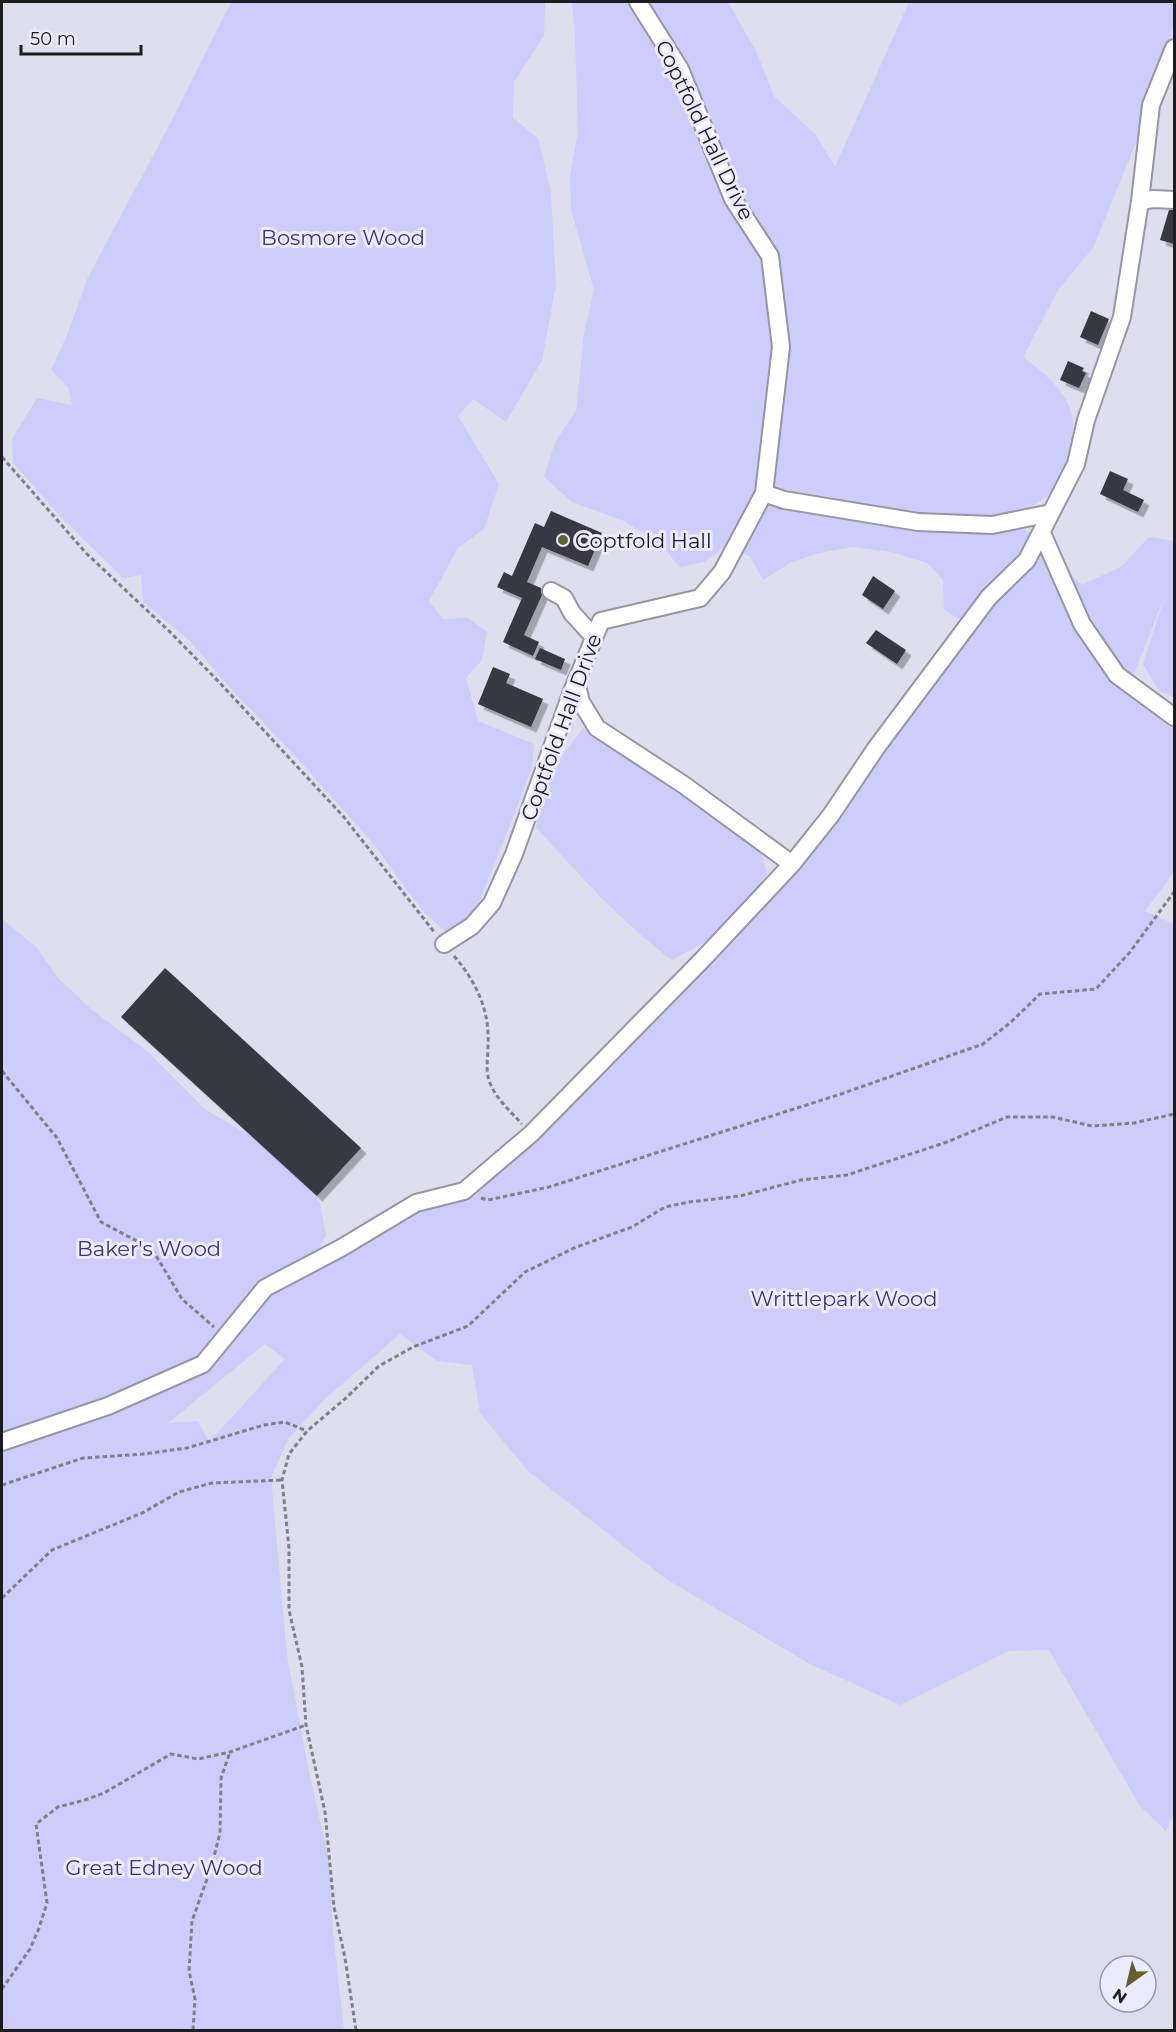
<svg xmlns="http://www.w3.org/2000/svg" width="1176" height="2032" font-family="Montserrat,sans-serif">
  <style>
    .green { fill: #ceccfa; fill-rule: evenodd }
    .building { fill: #383844; filter: url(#shadow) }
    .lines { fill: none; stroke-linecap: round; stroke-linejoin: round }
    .minor-casing { stroke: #9595a4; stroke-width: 20 }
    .path { stroke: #7f7f89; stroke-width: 3; stroke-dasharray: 4.5 3; stroke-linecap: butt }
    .minor { stroke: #fff; stroke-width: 16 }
    .poi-dot { fill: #63602d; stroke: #ebebfb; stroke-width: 2 }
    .labels { text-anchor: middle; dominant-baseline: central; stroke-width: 6; stroke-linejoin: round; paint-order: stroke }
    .street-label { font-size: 21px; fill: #1c1c21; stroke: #ebebfb }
    .park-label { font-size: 21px; fill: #3e3379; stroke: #ebebfb }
    .poi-label { font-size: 21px; fill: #1c1c21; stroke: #ebebfb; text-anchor: start }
  </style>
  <defs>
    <filter id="shadow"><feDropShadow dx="5.5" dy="5.5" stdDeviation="0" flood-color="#0004"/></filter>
  </defs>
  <rect width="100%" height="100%" fill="#dedeee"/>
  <path class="green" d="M 231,2 L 545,2 L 544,36 L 514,82 L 513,118 L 538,138 L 551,192 L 556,285 L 542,360 L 506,422 L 473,399 L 458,416 L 499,484 L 484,529 L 458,548 L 429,601 L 443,619 L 468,618 L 487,632 L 482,660 L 466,678 L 478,721 L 534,744 L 532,767 L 512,820 L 474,914 L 446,932 L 427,915 L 408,892 L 376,847 L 308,770 L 222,679 L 190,641 L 143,602 L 141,575 L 123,578 L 63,519 L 13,463 L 12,439 L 37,398 L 72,405 L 68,387 L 51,370 L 67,335 L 88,277 L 171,122 Z
    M 572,2 L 728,2 L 756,51 L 774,96 L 816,135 L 835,167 L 909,2 L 1174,2 L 1174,25 L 1140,133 L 1093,248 L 1058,290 L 1023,357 C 1042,371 1071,394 1073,421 C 1074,429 1071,440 1069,448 C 1064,484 1057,490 1027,510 L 1023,529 L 1033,535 L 1021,556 L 961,620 L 944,610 L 943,580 L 927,563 L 892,552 L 852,547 L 819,553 L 790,563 L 763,580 L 750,556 L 723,548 L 704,562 L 679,567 L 662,545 L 624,521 L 572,502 L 544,477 L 555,442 L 576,411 L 584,334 L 594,290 L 571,210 L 570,176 L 578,132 L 575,35 Z
    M 1149,537 L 1174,541 L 1174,698 L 1158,689 L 1143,664 L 1166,593 L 1128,689 L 1174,722 L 1174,872 L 1145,911 L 1174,924 L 1174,1813 L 1166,1831 L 1140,1806 L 1049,1650 L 1008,1651 L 900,1705 L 810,1664 L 666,1579 L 528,1471 L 480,1413 L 472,1365 L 437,1361 L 400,1334 L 326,1398 L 288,1439 L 271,1478 L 287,1655 L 310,1777 L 329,1860 L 333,1933 L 344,2030 L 2,2030 L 2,919 L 37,948 L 58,978 L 92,1010 L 147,1051 L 206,1110 L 288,1158 L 320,1203 L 326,1235 L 304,1275 L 429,1203 L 458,1201 L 577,1102 L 654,1013 L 781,886 L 836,825 L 860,781 L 1004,590 L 1044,552 L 1082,585 L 1122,566 ZM 265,1344 L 285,1359 L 209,1442 L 198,1421 L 168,1423 Z
    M 583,728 L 631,757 L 761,853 L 767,873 L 753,895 L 709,940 L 672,960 C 621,922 578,874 536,827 L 546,777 Z"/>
  <path class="building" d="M 1169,210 L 1174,210 L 1174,244 L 1160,240 Z
    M 1091,311 L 1109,319 L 1098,345 L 1080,337 Z
    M 1068,361 L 1084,368 L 1082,371 L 1086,373 L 1079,388 L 1060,380 Z
    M 1110,471 L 1128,479 L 1123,490 L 1144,500 L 1138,512 L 1100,494 Z
    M 551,511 L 602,533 L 588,566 L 542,547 L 527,582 L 541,588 L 542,595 L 524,635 L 539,642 L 533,656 L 503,642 L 522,598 L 497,587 L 504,572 L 512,576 L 535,523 L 544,527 Z
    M 873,576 L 895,591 L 883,609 L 862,595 Z
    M 876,630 L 906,650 L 897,664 L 866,643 Z
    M 540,648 L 565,659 L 561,670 L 535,659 Z
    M 493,667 L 510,674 L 506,683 L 543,699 L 531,727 L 478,704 Z
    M 165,968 L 361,1148 L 317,1196 L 121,1017 Z"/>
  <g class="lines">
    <g class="minor-casing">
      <path id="minor" d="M 1140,201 L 1154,199 L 1174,200
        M 764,493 L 784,500 L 918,522 L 992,525 L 1051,513
        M 1042,533 L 1082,624 L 1117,675 L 1174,717
        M 551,591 L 564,598 L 572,613 L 594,637
        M 576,681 L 581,702 L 597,728 L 684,785 L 792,864
        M 444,944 L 472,926 L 492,903 L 514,854 L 571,694 L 601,621 L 700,598 L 722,572 L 764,493 L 781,347 L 770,256 L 733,199 L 680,69 L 638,2
        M 2,1442 L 108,1406 L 203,1364 L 265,1288 L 341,1248 L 416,1203 L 464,1191 L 531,1134 L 703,959 L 792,864 L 831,815 L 876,748 L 989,597 L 1027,560 L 1076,464 L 1086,420 L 1122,317 L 1140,201 L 1151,105 L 1174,48"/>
    </g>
    <path class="path" d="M 2,457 L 86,553 L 169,631 L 219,682 L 343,816 L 435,933
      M 454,956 C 477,983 490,1011 488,1046 C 488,1059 485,1071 490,1083 C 497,1100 510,1111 522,1124
      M 2,1071 L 57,1138 L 101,1222 L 152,1249 L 182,1299 L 214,1327
      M 481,1198 L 488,1200 L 549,1187 L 841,1094 L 983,1044 L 1010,1023 L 1040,994 L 1096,989 L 1130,952 L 1174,892
      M 2,1485 L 83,1458 L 143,1454 L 187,1448 L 264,1425 L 285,1422 L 307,1431
      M 2,1598 L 52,1550 L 142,1513 L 179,1492 L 212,1483 L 282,1480
      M 2,1989 L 30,1949 L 39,1928 L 47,1903 L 36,1824 L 58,1807 L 85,1800 L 104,1793 L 171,1754 L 198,1759 L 230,1752 L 306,1725
      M 193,2030 L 195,1999 L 189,1971 L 192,1921 L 211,1868 L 220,1833 L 221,1778 L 230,1752
      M 356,2030 L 345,1958 L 334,1907 L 325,1812 L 306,1725 L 302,1667 L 289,1610 L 289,1548 L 282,1480 L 289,1454 L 307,1431 L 346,1398 L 379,1366 L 413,1347 L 468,1326 L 525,1272 L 574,1248 L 632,1227 L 665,1207 L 689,1202 L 740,1196 L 801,1180 L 847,1175 L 947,1142 L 1007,1117 L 1053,1117 L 1092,1126 L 1134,1123 L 1174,1114"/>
    <use href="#minor" class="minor"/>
  </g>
  <circle class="poi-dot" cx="563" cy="540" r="6"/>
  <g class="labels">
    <g class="street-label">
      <text transform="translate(705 130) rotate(64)">Coptfold Hall Drive</text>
      <text transform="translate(561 727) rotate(-70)">Coptfold Hall Drive</text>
    </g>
    <g class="park-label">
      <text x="343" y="237">Bosmore Wood</text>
      <text x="149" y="1248">Baker's Wood</text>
      <text x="844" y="1298">Writtlepark Wood</text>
      <text x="164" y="1867">Great Edney Wood</text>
    </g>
    <g class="poi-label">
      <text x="575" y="540">Coptfold Hall</text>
    </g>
  </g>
  <rect width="1176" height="2032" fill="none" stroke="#1c1c21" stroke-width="6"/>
  <g transform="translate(1128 1984) rotate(214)"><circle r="28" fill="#ebebfb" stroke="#9898a4" stroke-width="1.5"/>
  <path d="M0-4.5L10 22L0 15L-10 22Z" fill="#63602d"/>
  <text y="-9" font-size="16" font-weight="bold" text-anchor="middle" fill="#1c1c21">N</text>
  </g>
  <path d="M21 45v9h120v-9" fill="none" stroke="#1c1c21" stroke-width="3"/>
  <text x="30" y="45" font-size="18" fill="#1c1c21" stroke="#ebebfb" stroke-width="4.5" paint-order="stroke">50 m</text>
</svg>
